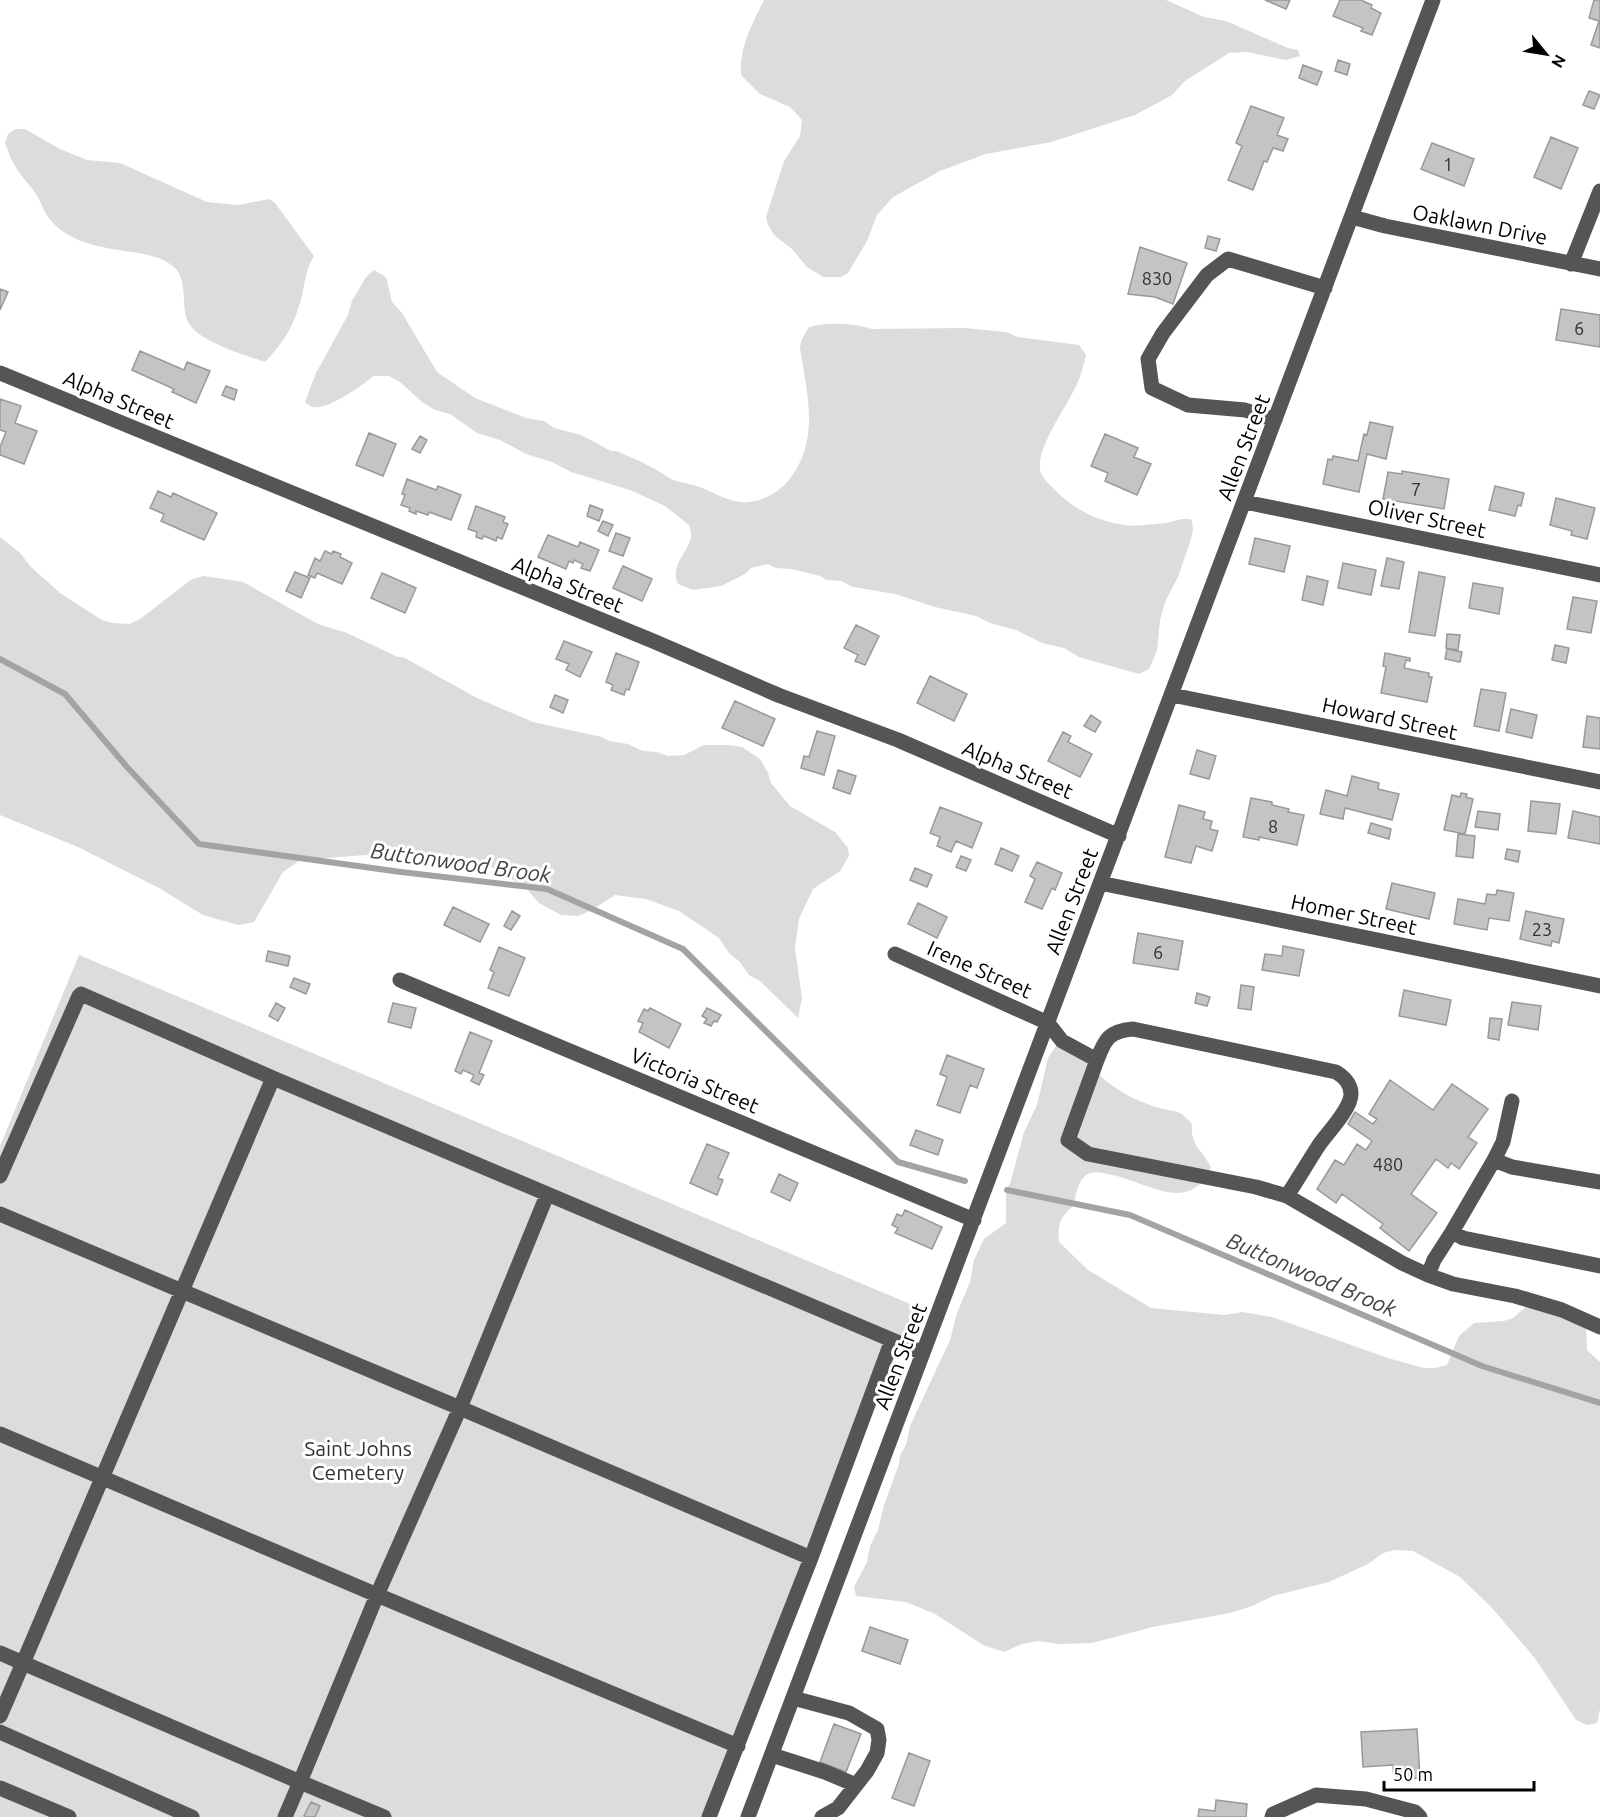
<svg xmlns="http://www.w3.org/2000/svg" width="1600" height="1817" font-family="Ubuntu,sans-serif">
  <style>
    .green { fill: #dcdcdc }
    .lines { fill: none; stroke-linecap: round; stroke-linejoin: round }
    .stream { stroke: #a3a3a3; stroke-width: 6 }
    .building { fill: #c4c4c4; stroke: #999; stroke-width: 1.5 }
    .minor { stroke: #555; stroke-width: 15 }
    .labels { text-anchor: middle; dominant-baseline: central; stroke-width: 6; stroke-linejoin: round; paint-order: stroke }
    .number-label { font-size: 18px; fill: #313131 }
    .street-label { font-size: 21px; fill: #000; stroke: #fff }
    .park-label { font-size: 21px; fill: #333; stroke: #fff }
    .water-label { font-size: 22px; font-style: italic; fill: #444; stroke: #fff }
  </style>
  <rect width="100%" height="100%" fill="#fff"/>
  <path class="green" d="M 764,0 L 1166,0 L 1204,17 L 1226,21 L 1288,48 L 1298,50 L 1300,56 L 1286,60 L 1247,52 L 1229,53 L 1185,81 L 1172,95 L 1135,115 L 1051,142 L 986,154 L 940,171 L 893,197 L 877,215 L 867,241 L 848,273 L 841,277 L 823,277 L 807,267 L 792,249 L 775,236 L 768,225 L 766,217 L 784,161 L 800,136 L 802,120 L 790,107 L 760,94 L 741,75 C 739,48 752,24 764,0 Z
    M 15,129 L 25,129 L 60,149 L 87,160 L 120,163 L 207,202 L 238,205 L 269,199 L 275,203 L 314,256 C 304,271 305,290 299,306 C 291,332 283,342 265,362 C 245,355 195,341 187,320 C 181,304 188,280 174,267 C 159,254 136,253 118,250 C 93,246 64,239 49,218 C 43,211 41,201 36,194 C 29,184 20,175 14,164 C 10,158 8,150 5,143 L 8,134 Z
    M 374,270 L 386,277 L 392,302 L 402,313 L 437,372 L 475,398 L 526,418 L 544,421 L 554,428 L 581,435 L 611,451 L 616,451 C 627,456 639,460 649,466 C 658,470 665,476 673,480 C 682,483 692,484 700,487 C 715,493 732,504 748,502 C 763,501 779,492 788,481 C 821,440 807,395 800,348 L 801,341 L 809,327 C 827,322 853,323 872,329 L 965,328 L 1006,332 L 1018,337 L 1079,345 L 1086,355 C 1083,366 1081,376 1076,386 C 1067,407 1033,451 1041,473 C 1044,481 1054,488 1059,494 C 1077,511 1099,521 1124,525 C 1137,527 1152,524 1165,523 C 1174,522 1183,516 1192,520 L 1193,530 L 1190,542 L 1178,577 L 1165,602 L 1160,620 L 1157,651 L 1149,669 L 1139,674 L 1079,657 L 1064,648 L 1042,643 L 1016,630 L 990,623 L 976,616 L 935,607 L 895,594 L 853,587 L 841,581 L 827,580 L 820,576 L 791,569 L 776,568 L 768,564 L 751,568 L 745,574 L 721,586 L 693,590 L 678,584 C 669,565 689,553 691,536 C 691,532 690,529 689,525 L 665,506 L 630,490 L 571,472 L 552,462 L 526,454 L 500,440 L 477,433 L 450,414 L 435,410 L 422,402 L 400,382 L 389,376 L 373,376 C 362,386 328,410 313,407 C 312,407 306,403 305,402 L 316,373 L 348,315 L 352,301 L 366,277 Z
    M 0,537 L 20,553 L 31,567 L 60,593 L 102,620 L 113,623 L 130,624 L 140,619 L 192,579 L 204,576 L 243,582 L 318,624 L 347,633 L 398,657 L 403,657 L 477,698 L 533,722 L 602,737 L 609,741 L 628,744 L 643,751 L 657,752 L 668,756 L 684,755 L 704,745 L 728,745 L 742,747 L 760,759 L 768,773 L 771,783 L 790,806 L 835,832 L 848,848 L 849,856 L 840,871 L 813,889 L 799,919 L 795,948 L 802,998 L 798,1018 L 760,981 L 749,975 L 740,962 L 729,953 L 719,938 L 679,911 L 646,899 L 615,895 L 590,911 L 578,916 L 561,915 L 539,903 L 525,887 L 491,867 L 430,857 L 379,854 L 300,860 L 283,872 L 254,922 L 238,925 L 203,915 L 159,888 L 78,847 L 0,815 Z
    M 79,955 L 915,1306 L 714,1817 L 0,1817 L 0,1146 Z
    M 1063,1036 C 1079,1053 1094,1073 1113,1086 C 1126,1096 1141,1102 1156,1107 C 1174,1113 1178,1107 1192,1124 C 1190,1146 1202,1149 1211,1167 C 1190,1217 1145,1180 1107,1174 C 1100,1172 1091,1171 1085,1176 C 1076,1184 1077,1195 1073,1205 C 1070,1211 1071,1207 1067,1212 C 1058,1221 1058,1230 1059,1242 L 1088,1270 L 1151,1308 L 1225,1315 L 1242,1312 L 1272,1317 L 1388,1358 L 1424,1368 L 1435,1368 L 1447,1365 L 1459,1336 L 1474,1323 L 1504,1321 L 1513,1318 L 1528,1305 L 1586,1325 L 1587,1350 L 1600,1362 L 1600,1709 L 1597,1723 L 1587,1725 L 1576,1720 L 1534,1657 L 1492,1608 L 1460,1577 L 1413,1551 L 1395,1550 L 1383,1553 L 1368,1564 L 1329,1582 L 1273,1596 L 1252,1606 L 1230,1613 L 1153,1627 L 1092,1643 L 1060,1644 L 1038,1641 L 1022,1644 L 1004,1652 L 983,1645 L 935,1614 L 906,1602 L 856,1596 L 854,1587 L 867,1562 L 870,1546 L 878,1530 L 884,1505 L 899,1464 L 900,1455 L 906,1445 L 910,1426 L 950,1340 L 957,1313 L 970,1282 L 974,1260 L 984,1239 L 1006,1223 L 1006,1190 L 1010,1184 L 1024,1132 L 1037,1105 L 1048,1058 Z"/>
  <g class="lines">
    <path class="stream" d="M 0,659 L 65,694 L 127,767 L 199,844 L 401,872 L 547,889 L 683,949 L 898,1162 L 965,1181
      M 1007,1190 L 1130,1215 L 1482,1366 L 1600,1403"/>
  </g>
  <path class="building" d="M 1265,0 L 1290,0 L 1286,9 Z
    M 1340,0 L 1361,0 L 1372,5 L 1371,8 L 1381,13 L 1372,35 L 1361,31 L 1363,28 L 1333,16 Z
    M 1594,0 L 1600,0 L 1600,48 L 1591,45 L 1599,21 L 1589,18 Z
    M 1338,60 L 1350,64 L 1347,75 L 1335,71 Z
    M 1303,65 L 1322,72 L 1317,85 L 1299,78 Z
    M 1589,91 L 1600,95 L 1594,109 L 1583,105 Z
    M 1251,106 L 1284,118 L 1277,135 L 1288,139 L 1283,151 L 1273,148 L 1267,162 L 1264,161 L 1253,190 L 1228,180 L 1242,146 L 1236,143 Z
    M 1551,137 L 1578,148 L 1561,189 L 1534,177 Z
    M 1432,143 L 1474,159 L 1464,186 L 1421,169 Z
    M 1208,236 L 1220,239 L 1216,251 L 1205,248 Z
    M 1140,247 L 1187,263 L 1173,304 L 1155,297 L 1128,294 Z
    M 0,289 L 8,292 L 0,310 Z
    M 1561,309 L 1600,315 L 1600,347 L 1556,340 Z
    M 140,351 L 184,370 L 187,362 L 210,371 L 196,403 L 172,392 L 174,389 L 132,370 Z
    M 226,386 L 237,390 L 234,400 L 222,395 Z
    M 0,399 L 21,406 L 15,423 L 37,431 L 24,464 L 0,455 L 0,447 L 6,432 L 0,430 Z
    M 1370,422 L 1393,427 L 1386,459 L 1367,454 L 1359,492 L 1323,484 L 1328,459 L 1332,460 L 1333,456 L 1358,461 L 1364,434 L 1367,435 Z
    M 369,433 L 396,444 L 383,476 L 356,465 Z
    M 1105,434 L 1138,448 L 1134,457 L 1151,464 L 1137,495 L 1105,481 L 1108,473 L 1091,466 Z
    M 420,436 L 427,440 L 420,453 L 412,449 Z
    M 1402,471 L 1449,479 L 1444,509 L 1383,499 L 1388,472 L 1402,474 Z
    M 407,479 L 436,490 L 438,486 L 461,495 L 451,520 L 429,512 L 428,515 L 416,511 L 416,514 L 409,511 L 410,508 L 401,505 L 405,495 L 402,494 Z
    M 1495,486 L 1524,493 L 1521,506 L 1518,505 L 1515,516 L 1489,510 Z
    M 158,491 L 171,497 L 173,493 L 217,513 L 204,540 L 161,521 L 164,514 L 150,508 Z
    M 1556,498 L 1595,508 L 1587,539 L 1571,535 L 1572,531 L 1550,525 Z
    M 590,505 L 603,510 L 599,521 L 587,516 Z
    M 476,506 L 505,517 L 503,522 L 508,524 L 502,539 L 497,537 L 496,541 L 484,536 L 482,539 L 476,537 L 477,532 L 468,529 Z
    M 603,521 L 613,525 L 608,536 L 598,531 Z
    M 616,533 L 630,538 L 623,556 L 609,551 Z
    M 548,535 L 578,547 L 580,542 L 599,550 L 590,571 L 581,568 L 583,564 L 574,560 L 573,563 L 569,561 L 566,569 L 538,557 Z
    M 1255,538 L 1290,546 L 1284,572 L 1249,564 Z
    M 325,551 L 332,554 L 333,551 L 341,554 L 340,557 L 352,563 L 342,584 L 317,573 L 315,578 L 308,575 L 315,558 L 320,561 Z
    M 1387,558 L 1404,562 L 1399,589 L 1381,586 Z
    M 1343,563 L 1376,570 L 1371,595 L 1338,588 Z
    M 623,566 L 652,579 L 642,601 L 613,588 Z
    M 295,572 L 310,578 L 301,598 L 286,591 Z
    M 1419,572 L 1445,577 L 1435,636 L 1409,632 Z
    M 382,573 L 416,588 L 405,613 L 371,598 Z
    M 1307,576 L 1328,581 L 1323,605 L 1302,600 Z
    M 1473,583 L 1503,588 L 1499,614 L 1469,608 Z
    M 1573,597 L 1597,601 L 1591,633 L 1567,629 Z
    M 856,625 L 879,636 L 865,665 L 855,661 L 858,655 L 844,648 Z
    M 1447,634 L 1460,635 L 1458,650 L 1446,648 Z
    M 564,641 L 592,652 L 580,677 L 566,670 L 569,664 L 556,659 Z
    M 1555,645 L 1569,648 L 1566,663 L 1552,660 Z
    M 1447,649 L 1462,652 L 1460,662 L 1445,659 Z
    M 616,653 L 639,662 L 629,690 L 626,689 L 624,695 L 611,690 L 613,685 L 606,682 Z
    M 1385,653 L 1410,658 L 1410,661 L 1406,660 L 1404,668 L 1429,673 L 1429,677 L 1432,677 L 1427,702 L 1381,693 L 1386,667 L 1383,666 Z
    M 930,676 L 967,694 L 954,721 L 917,703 Z
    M 1481,689 L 1506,693 L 1499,731 L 1474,726 Z
    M 555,695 L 568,700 L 563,713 L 550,707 Z
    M 735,701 L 775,719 L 763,746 L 722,728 Z
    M 1511,709 L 1537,715 L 1532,738 L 1506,732 Z
    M 1091,715 L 1101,722 L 1095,732 L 1084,726 Z
    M 1587,716 L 1600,718 L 1600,749 L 1583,747 Z
    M 817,731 L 835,736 L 824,775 L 801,768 L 804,756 L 809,757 Z
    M 1063,732 L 1071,736 L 1068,742 L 1092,754 L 1080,777 L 1048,761 Z
    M 1197,750 L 1216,756 L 1209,779 L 1190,774 Z
    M 838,770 L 856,776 L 850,794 L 833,788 Z
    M 1352,776 L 1379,783 L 1378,789 L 1399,794 L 1392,820 L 1345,808 L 1343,819 L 1320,814 L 1326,790 L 1347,796 Z
    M 1461,793 L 1467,794 L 1466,797 L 1473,799 L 1465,834 L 1444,830 L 1452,795 L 1460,797 Z
    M 1251,798 L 1272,802 L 1272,805 L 1289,809 L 1288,812 L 1304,815 L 1297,845 L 1259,837 L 1259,840 L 1243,837 Z
    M 1531,801 L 1560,804 L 1556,834 L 1528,831 Z
    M 1179,805 L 1205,812 L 1203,819 L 1212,821 L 1210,829 L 1218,831 L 1212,851 L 1196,846 L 1191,863 L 1165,857 Z
    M 940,807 L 982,823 L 972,848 L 956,841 L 951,852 L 937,846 L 940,837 L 930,833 Z
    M 1478,811 L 1500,814 L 1498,830 L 1475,827 Z
    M 1573,811 L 1600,817 L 1600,844 L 1568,838 Z
    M 1371,823 L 1391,829 L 1389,839 L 1368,833 Z
    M 1458,834 L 1475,836 L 1473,858 L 1456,856 Z
    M 1001,848 L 1019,856 L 1012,871 L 995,864 Z
    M 1507,849 L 1520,851 L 1518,862 L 1505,859 Z
    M 961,856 L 971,860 L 966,871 L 956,867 Z
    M 1037,862 L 1062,873 L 1055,890 L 1052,888 L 1042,909 L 1025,902 L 1035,879 L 1030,876 Z
    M 915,868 L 932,875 L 927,887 L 910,880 Z
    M 1392,883 L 1435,893 L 1429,919 L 1386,909 Z
    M 1497,890 L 1514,893 L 1509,921 L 1489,918 L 1487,930 L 1454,924 L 1458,899 L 1485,904 L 1487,894 L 1496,895 Z
    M 918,903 L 947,917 L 937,938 L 908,924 Z
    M 453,907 L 489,924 L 480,942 L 444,925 Z
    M 512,911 L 520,916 L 511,930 L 504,926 Z
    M 1526,911 L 1564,919 L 1559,943 L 1552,941 L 1551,946 L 1520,939 Z
    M 1138,933 L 1183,941 L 1178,970 L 1133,963 Z
    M 1283,946 L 1304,950 L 1299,976 L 1262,970 L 1265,954 L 1282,956 Z
    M 499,947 L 525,958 L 509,996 L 488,988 L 494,972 L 490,970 Z
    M 268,951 L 290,956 L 288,966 L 266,961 Z
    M 294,978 L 310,984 L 306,994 L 290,987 Z
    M 1241,985 L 1254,987 L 1251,1010 L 1238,1008 Z
    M 1404,990 L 1451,1000 L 1446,1025 L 1399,1016 Z
    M 1197,993 L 1210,997 L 1207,1006 L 1195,1003 Z
    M 1512,1002 L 1541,1006 L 1538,1030 L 1508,1025 Z
    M 276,1003 L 285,1008 L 278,1021 L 269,1016 Z
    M 393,1003 L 416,1008 L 411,1028 L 388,1022 Z
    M 650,1008 L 681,1024 L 669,1048 L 639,1032 L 643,1023 L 638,1021 L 644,1009 L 648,1011 Z
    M 707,1008 L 721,1015 L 717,1022 L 714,1021 L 711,1026 L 704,1023 L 707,1019 L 702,1016 Z
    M 1490,1018 L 1502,1019 L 1499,1040 L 1488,1038 Z
    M 470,1032 L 492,1041 L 479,1073 L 484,1075 L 479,1085 L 471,1081 L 474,1075 L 463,1070 L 461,1074 L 455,1071 Z
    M 947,1055 L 984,1069 L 977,1088 L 970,1085 L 960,1113 L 937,1105 L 947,1077 L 940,1074 Z
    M 1390,1080 L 1433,1110 L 1452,1084 L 1488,1109 L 1468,1137 L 1477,1143 L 1459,1169 L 1451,1163 L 1448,1168 L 1436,1159 L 1411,1194 L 1437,1213 L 1409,1251 L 1380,1228 L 1383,1224 L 1342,1194 L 1336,1203 L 1317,1189 L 1335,1160 L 1344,1165 L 1357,1144 L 1366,1150 L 1372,1141 L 1348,1124 L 1355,1112 L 1373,1124 L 1377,1119 L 1369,1114 Z
    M 916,1130 L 943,1140 L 938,1155 L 910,1145 Z
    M 707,1144 L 729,1153 L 718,1178 L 723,1180 L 717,1195 L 690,1183 Z
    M 779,1174 L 798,1183 L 790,1201 L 771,1192 Z
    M 905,1210 L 942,1227 L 932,1249 L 895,1233 L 898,1228 L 892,1225 L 897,1214 L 902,1216 Z
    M 870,1627 L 908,1640 L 900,1664 L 862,1651 Z
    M 834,1724 L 861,1734 L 846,1772 L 820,1762 Z
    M 1417,1729 L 1420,1778 L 1394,1780 L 1393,1765 L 1363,1767 L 1361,1732 Z
    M 909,1753 L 930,1761 L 914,1806 L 892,1798 Z
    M 1216,1800 L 1247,1804 L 1246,1817 L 1198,1817 L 1199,1809 L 1215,1811 Z
    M 311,1802 L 320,1806 L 315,1817 L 306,1817 L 304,1816 Z"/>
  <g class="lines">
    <path class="minor" d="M 1352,217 L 1385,226 L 1600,269
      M 1571,264 L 1600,191
      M 0,373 L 653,641 L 778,695 L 898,740 L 1119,836
      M 1275,420 L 1245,410 L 1188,405 L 1152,388 L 1148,359 L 1163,333 L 1207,275 L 1228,259 L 1325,288
      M 1245,502 L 1600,575
      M 1172,695 L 1600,782
      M 1100,883 L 1600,986
      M 895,954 L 1048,1023 L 1062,1041 L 1097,1060 L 1068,1140 L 1088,1154 L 1256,1187 L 1287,1196 L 1402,1263 L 1428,1275 L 1453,1284 L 1515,1296 L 1562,1310 L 1600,1327
      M 400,980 L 974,1220
      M 1097,1060 C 1105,1039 1109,1031 1133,1029 L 1336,1072 C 1344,1077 1351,1083 1351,1094 C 1351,1109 1328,1132 1319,1145 C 1308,1162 1298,1179 1287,1196
      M 273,1078 L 182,1291 L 460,1408 L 547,1195
      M 1494,1160 L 1512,1167 L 1600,1182
      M 0,1176 L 79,996 L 81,994 L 273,1078 L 892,1340 L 811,1558 L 709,1817
      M 0,1214 L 182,1291 L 23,1663 L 0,1653
      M 1452,1232 L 1494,1160 L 1503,1142 L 1512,1101
      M 1428,1275 L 1434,1260 L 1452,1232 L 1463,1238 L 1600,1266
      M 892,1340 L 923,1353
      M 0,1434 L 377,1595 L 300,1782 L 23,1663 L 0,1716
      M 793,1698 L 849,1713 L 877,1729 L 879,1740 L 877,1753 L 867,1771 L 838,1808 L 822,1817
      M 0,1732 L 192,1817
      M 738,1746 L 377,1595 L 460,1408 L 811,1558
      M 772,1755 L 825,1772 L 856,1785
      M 0,1788 L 69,1817
      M 285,1817 L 300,1782 L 384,1817
      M 748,1817 L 1433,0
      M 1272,1817 L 1273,1814 L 1316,1795 L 1366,1799 L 1415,1812 L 1420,1817"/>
  </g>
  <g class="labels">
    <g class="number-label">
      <text x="1448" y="164">1</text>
      <text x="1157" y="278">830</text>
      <text x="1579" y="328">6</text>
      <text x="1416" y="489">7</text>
      <text x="1273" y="826">8</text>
      <text x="1542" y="929">23</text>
      <text x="1158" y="952">6</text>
      <text x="1388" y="1164">480</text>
    </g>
    <g class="street-label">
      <text transform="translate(1480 224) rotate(11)">Oaklawn Drive</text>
      <text transform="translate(119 399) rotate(23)">Alpha Street</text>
      <text transform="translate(1243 447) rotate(-69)">Allen Street</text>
      <text transform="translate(1427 518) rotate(12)">Oliver Street</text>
      <text transform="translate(568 584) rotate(22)">Alpha Street</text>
      <text transform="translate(1390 718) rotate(12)">Howard Street</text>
      <text transform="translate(1018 769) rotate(23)">Alpha Street</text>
      <text transform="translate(1071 901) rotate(-69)">Allen Street</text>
      <text transform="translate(1354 914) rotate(12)">Homer Street</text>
      <text transform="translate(980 969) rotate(24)">Irene Street</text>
      <text transform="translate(695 1080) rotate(23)">Victoria Street</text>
      <text transform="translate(900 1356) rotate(-69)">Allen Street</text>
    </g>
    <g class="park-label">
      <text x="358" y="1448">Saint Johns<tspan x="358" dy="24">Cemetery</tspan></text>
    </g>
    <g class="water-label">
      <text transform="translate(461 862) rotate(8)">Buttonwood Brook</text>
      <text transform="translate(1312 1274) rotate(23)">Buttonwood Brook</text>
    </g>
  </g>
  <g transform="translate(1546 54) rotate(120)" stroke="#ffffff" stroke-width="4.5" paint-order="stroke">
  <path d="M0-4.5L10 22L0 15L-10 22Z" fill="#000000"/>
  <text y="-9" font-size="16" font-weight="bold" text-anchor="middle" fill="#000000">N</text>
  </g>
  <path d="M1384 1781v9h150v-9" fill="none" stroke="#000000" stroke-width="3"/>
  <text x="1393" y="1781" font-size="18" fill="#000000" stroke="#ffffff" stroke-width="4.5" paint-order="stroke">50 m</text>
</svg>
